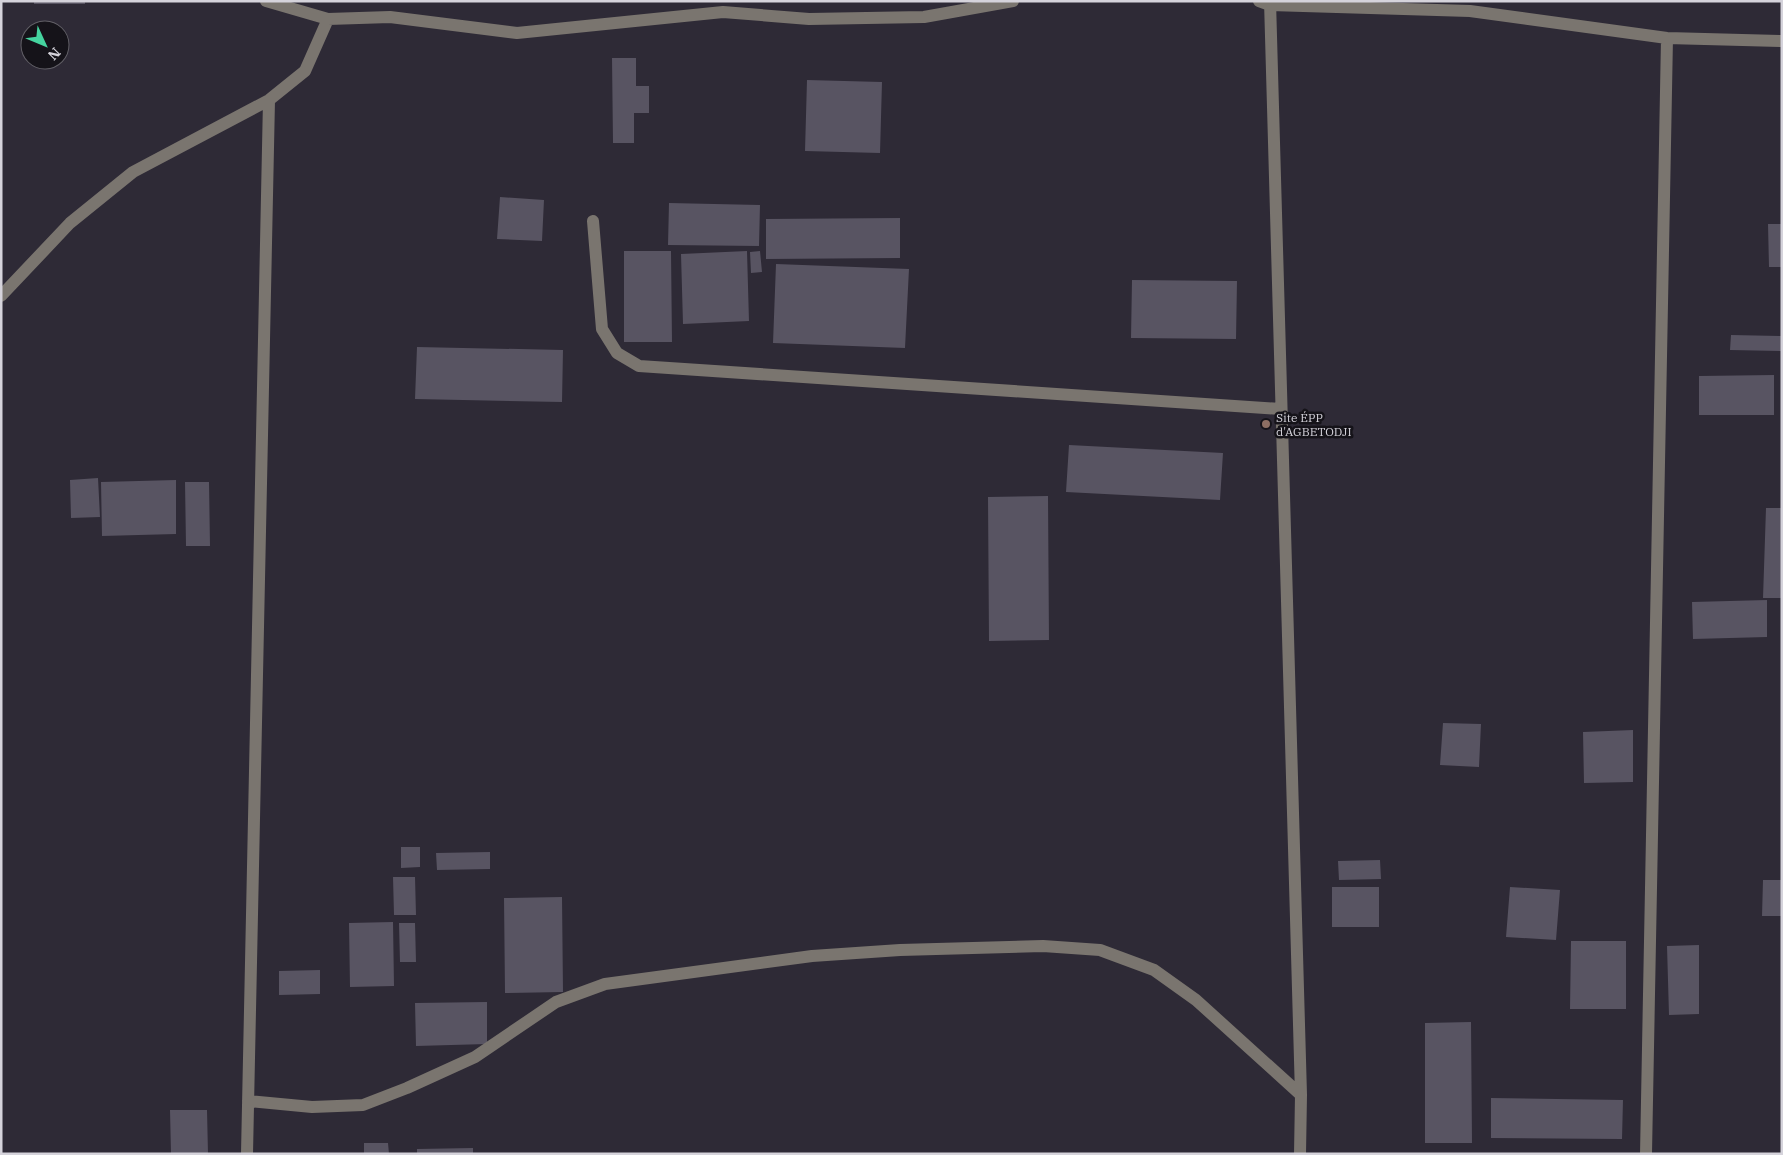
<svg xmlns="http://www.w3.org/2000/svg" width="1783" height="1155" font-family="'IBM Plex Serif',serif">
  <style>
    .building { fill: #585462 }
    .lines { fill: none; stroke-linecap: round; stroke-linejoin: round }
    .minor { stroke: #7a756f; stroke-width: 12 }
    .education-dot { fill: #8d6e63; stroke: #151319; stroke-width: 2 }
    .labels { text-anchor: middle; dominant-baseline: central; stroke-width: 5; stroke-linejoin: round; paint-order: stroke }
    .poi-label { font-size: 12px; fill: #d5d3db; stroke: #151319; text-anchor: start }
  </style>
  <rect width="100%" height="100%" fill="#2e2a36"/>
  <path class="building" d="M 34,1 L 85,1 L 85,4 L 34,4 Z
    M 612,58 L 636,58 L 636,86 L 649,86 L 649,113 L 634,113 L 634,143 L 613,143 Z
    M 807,80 L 882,82 L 880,153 L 805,151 Z
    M 500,197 L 544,200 L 542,241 L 497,239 Z
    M 669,203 L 760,205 L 759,246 L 668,245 Z
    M 900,218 L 900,258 L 766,259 L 766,219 Z
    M 1768,224 L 1782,224 L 1782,267 L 1769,267 Z
    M 624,251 L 671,251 L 672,342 L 624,342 Z
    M 747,251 L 749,321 L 683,324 L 681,254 Z
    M 760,251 L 762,272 L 751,273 L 750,252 Z
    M 776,264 L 909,269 L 905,348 L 773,343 Z
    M 1132,280 L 1237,281 L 1236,339 L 1131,338 Z
    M 1731,335 L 1782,336 L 1782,351 L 1730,350 Z
    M 417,347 L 563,350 L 562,402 L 415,399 Z
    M 1774,375 L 1774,415 L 1699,415 L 1699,376 Z
    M 1069,445 L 1223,453 L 1220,500 L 1066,492 Z
    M 98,478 L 100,517 L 71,518 L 70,480 Z
    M 176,480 L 176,534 L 102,536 L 101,482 Z
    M 185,482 L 209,482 L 210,546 L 186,546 Z
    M 1048,496 L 1049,640 L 989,641 L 988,497 Z
    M 1766,508 L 1782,508 L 1782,598 L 1763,598 Z
    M 1767,600 L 1767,637 L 1693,639 L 1692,602 Z
    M 1443,723 L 1481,724 L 1479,767 L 1440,765 Z
    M 1633,730 L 1633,782 L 1584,783 L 1583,732 Z
    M 401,847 L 420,847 L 420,867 L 401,868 Z
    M 490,852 L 490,869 L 437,870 L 436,853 Z
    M 1380,860 L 1381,879 L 1339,880 L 1338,861 Z
    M 393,877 L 415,877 L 416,915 L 394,915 Z
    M 1763,880 L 1782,880 L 1782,916 L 1762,916 Z
    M 1332,887 L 1379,887 L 1379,927 L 1332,927 Z
    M 1510,887 L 1560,890 L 1556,940 L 1506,937 Z
    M 562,897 L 563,992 L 505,993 L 504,898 Z
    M 393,922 L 394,986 L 350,987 L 349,923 Z
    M 399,923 L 415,923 L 416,962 L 400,962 Z
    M 1571,941 L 1626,941 L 1626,1009 L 1570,1009 Z
    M 1699,945 L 1699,1014 L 1669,1015 L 1667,946 Z
    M 320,970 L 320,994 L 279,995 L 279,971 Z
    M 487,1002 L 487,1044 L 416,1046 L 415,1003 Z
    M 1471,1022 L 1472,1143 L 1425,1143 L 1425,1023 Z
    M 1491,1098 L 1623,1100 L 1622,1139 L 1491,1138 Z
    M 170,1110 L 207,1110 L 208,1154 L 171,1154 Z
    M 364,1143 L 388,1143 L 389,1154 L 364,1154 Z
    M 473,1148 L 473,1154 L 417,1154 L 417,1149 Z"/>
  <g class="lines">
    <path class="minor" d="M 266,1 L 328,19 L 390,17 L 517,33 L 723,12 L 809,19 L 924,17 L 1013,1
      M 1259,1 L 1270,5 L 1470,11 L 1667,38 L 1782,41
      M 1270,1 L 1301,1095 L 1300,1154
      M 593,221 L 602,329 L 617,353 L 639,366 L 1281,409
      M 1,296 L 70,223 L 133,172 L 269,100 L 305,71 L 328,19
      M 248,1101 L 312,1107 L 363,1105 L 407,1088 L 475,1057 L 556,1002 L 605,984 L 812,956 L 900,950 L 1043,946 L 1100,950 L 1154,970 L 1196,1000 L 1301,1095
      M 247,1154 L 269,100
      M 1646,1154 L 1667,38"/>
  </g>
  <circle class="education-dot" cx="1266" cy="424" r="5"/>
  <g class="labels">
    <g class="poi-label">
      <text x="1276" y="417">Site ÉPP<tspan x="1276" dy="14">d'AGBETODJI</tspan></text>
    </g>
  </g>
  <rect width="1783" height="1155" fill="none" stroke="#d5d3db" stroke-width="5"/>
  <g transform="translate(45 45) rotate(134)"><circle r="24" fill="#151319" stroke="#626067"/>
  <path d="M0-4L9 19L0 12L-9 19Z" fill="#45d49f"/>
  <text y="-8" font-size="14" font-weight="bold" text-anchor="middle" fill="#d5d3db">N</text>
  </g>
</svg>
